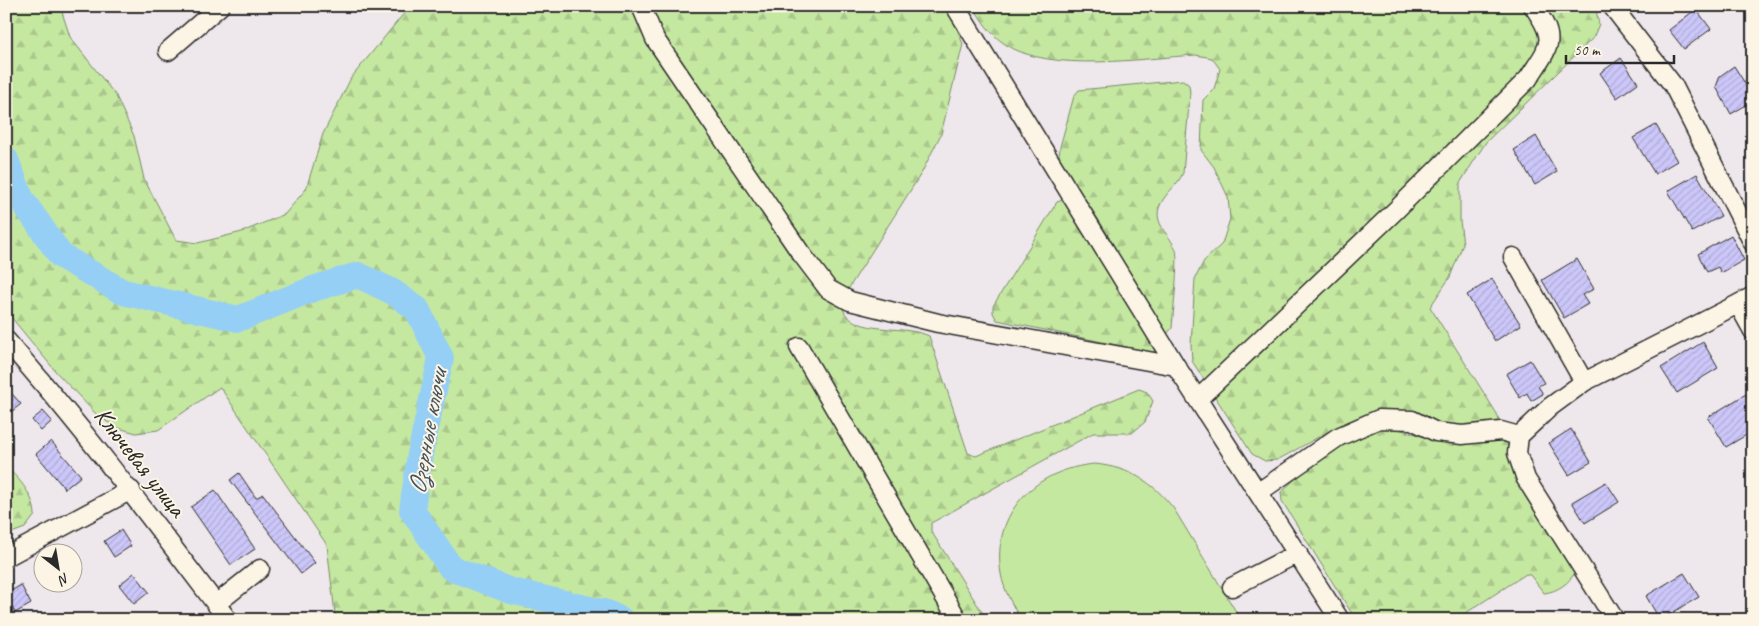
<svg xmlns="http://www.w3.org/2000/svg" width="1759" height="626" font-family="Caveat,sans-serif">
  <style>
    .forest { fill: url(#forest-firs); stroke: #788a66 }
    .pitch { fill: #c5e8a1; stroke: #788a66 }
    .lines { fill: none; stroke-linecap: round; stroke-linejoin: round }
    .river { stroke: #96cff5; stroke-width: 26 }
    .building { fill: url(#building-hatch); stroke: #2b2b2b }
    .minor-casing { stroke: #2b2b2b; stroke-width: 21 }
    .minor { stroke: #fcf5e5; stroke-width: 18 }
    .labels { text-anchor: middle; dominant-baseline: central; stroke-width: 4; stroke-linejoin: round; paint-order: stroke }
    .street-label { font-size: 25px; fill: #2b2b2b; stroke: #fcf5e5 }
    .water-label { font-size: 26px; font-style: italic; fill: #46545e; stroke: #fcf5e5 }
  </style>
  <defs>
    <pattern id="forest-firs" width="22" height="20" patternUnits="userSpaceOnUse" patternTransform="scale(1.25)"><rect width="22" height="20" fill="#c5e8a1"/><path d="M5 1l3.5 6h-7zM16 11l3.5 6h-7z" fill="#a9c78b"/></pattern>
    <pattern id="building-hatch" width="6" height="6" patternUnits="userSpaceOnUse" patternTransform="scale(1.25)"><rect width="6" height="6" fill="#ccc7f9"/><path d="M-1 1l2-2M0 6l6-6M5 7l2-2" fill="none" stroke="#afabd6"/></pattern>
  </defs>
  <rect width="100%" height="100%" fill="#eee7eb"/>
  <filter id="ink" filterUnits="userSpaceOnUse"><feTurbulence type="fractalNoise" baseFrequency=".02" numOctaves="2"/><feDisplacementMap in="SourceGraphic" scale="10" xChannelSelector="R" yChannelSelector="G"/><feConvolveMatrix kernelMatrix="1 2 1 2 8 2 1 2 1" color-interpolation-filters="sRGB"/></filter>
  <g filter="url(#ink)">
    <path class="forest" d="M 6,6 L 60,6 L 70,37 L 116,96 L 134,136 L 144,179 L 176,240 L 198,243 L 242,232 L 285,214 L 306,189 L 323,134 L 351,78 L 410,6 L 945,6 L 954,22 L 963,44 L 941,134 L 922,172 L 840,302 C 842,306 844,313 847,316 C 865,334 906,325 929,336 L 968,453 L 976,456 L 1139,389 L 1147,392 L 1153,401 L 1145,422 L 1132,433 L 1093,433 L 931,523 L 931,531 L 987,620 L 341,620 L 335,614 L 327,545 L 220,387 L 158,430 L 136,433 L 115,427 L 97,415 L 57,373 L 6,311 Z
      M 973,6 L 1595,6 L 1599,24 L 1593,38 L 1486,142 L 1460,183 L 1460,221 L 1463,244 L 1450,277 L 1430,307 L 1497,414 L 1500,423 C 1479,425 1459,428 1439,423 C 1422,419 1406,409 1387,410 C 1358,410 1305,446 1277,460 L 1265,461 L 1252,454 L 1192,361 L 1191,345 L 1195,279 L 1204,261 L 1222,244 L 1230,219 L 1228,197 L 1214,167 L 1201,150 L 1203,100 L 1214,89 L 1220,69 L 1212,58 L 1196,55 C 1143,58 1050,74 1005,44 C 990,34 982,21 973,6 Z
      M 1183,80 L 1189,85 L 1190,93 L 1183,173 C 1177,187 1164,193 1159,208 C 1154,225 1171,236 1176,250 C 1179,260 1173,314 1172,328 L 1165,336 L 1102,225 L 1065,169 L 1059,156 L 1060,147 L 1074,96 L 1079,90 Z
      M 1063,200 L 1068,203 L 1157,346 L 1155,353 L 997,320 L 993,313 L 993,306 L 1057,202 Z
      M 1391,427 L 1430,438 L 1502,440 L 1510,446 L 1575,572 C 1570,583 1556,592 1544,593 L 1530,575 L 1526,574 L 1455,620 L 1356,620 L 1282,501 L 1281,492 C 1311,465 1349,429 1391,427 Z
      M 6,467 C 20,479 34,496 35,515 L 25,528 L 6,535 Z"/>
    <path class="pitch" d="M 1095,464 C 1130,468 1152,481 1174,509 L 1241,620 L 1021,620 C 1013,606 1004,591 1001,574 C 991,512 1036,469 1095,464 Z"/>
    <g class="lines">
      <path class="river" d="M 6,160 L 22,200 L 61,256 L 123,292 L 238,319 L 313,289 L 358,275 L 393,292 L 417,309 L 441,358 L 420,454 L 412,510 L 451,568 L 511,591 L 607,613 L 621,620"/>
    </g>
    <path class="building" d="M 1696,9 L 1711,29 L 1684,49 L 1669,30 Z
      M 1621,58 L 1638,83 L 1617,98 L 1600,73 Z
      M 1734,66 L 1753,96 L 1753,101 L 1731,114 L 1716,87 L 1720,76 Z
      M 1656,125 L 1677,161 L 1655,174 L 1633,138 Z
      M 1536,136 L 1557,172 L 1535,185 L 1514,150 Z
      M 1697,174 L 1721,216 L 1692,232 L 1668,191 Z
      M 1731,235 L 1744,260 L 1721,273 L 1718,267 L 1707,272 L 1698,254 Z
      M 1577,259 L 1594,289 L 1582,295 L 1588,304 L 1564,318 L 1542,280 Z
      M 1492,279 L 1521,325 L 1495,341 L 1467,295 Z
      M 1703,342 L 1718,368 L 1677,393 L 1661,368 Z
      M 1530,360 L 1544,383 L 1538,386 L 1543,394 L 1531,401 L 1527,393 L 1520,398 L 1506,374 Z
      M 6,387 L 21,404 L 6,416 Z
      M 1746,394 L 1753,405 L 1753,431 L 1726,447 L 1708,417 Z
      M 43,411 L 52,421 L 41,431 L 32,420 Z
      M 1571,429 L 1591,462 L 1569,475 L 1549,443 Z
      M 51,441 L 81,476 L 65,489 L 36,454 Z
      M 239,473 L 256,498 L 263,494 L 315,563 L 301,574 L 230,480 Z
      M 1606,482 L 1619,502 L 1585,523 L 1572,502 Z
      M 215,490 L 255,549 L 231,565 L 191,507 Z
      M 121,530 L 131,546 L 114,557 L 104,541 Z
      M 134,573 L 149,592 L 134,604 L 119,585 Z
      M 1684,573 L 1699,597 L 1660,620 L 1646,596 Z
      M 21,585 L 31,604 L 15,613 L 6,594 Z"/>
    <g class="lines">
      <g class="minor-casing">
        <path id="minor" d="M 641,6 L 655,39 L 800,252 L 828,289 L 850,301 L 938,323 L 1176,366
          M 955,6 L 1176,366 L 1340,620
          M 1612,6 L 1673,85 L 1753,243
          M 168,51 L 220,6
          M 1513,257 L 1584,382
          M 1753,296 L 1738,304 L 1753,331
          M 6,340 C 85,430 156,525 228,620
          M 799,347 L 958,620
          M 1198,399 L 1395,211 L 1528,79 C 1550,45 1558,41 1533,6
          M 1259,492 L 1338,437 L 1379,419 L 1412,420 L 1436,432 L 1462,435 L 1501,431 L 1519,436
          M 6,557 L 131,490
          M 1232,587 L 1298,553
          M 216,604 L 260,569
          M 1615,620 L 1526,479 L 1517,453 L 1519,436 L 1550,407 L 1584,382 L 1738,304"/>
      </g>
      <use href="#minor" class="minor"/>
    </g>
  </g>
  <g class="labels">
    <g class="street-label">
      <text transform="translate(140 462) rotate(52)">Ключевая улица</text>
    </g>
    <g class="water-label">
      <text transform="translate(427 432) rotate(-80)">Озерные ключи</text>
    </g>
  </g>
  <rect width="1759" height="626" fill="none" stroke="#fcf5e5" stroke-width="25"/>
  <rect x="12" y="12" width="1734" height="601" fill="none" stroke="#2b2b2b" stroke-width="2" filter="url(#ink)"/>
  <g transform="translate(58 568) rotate(149)"><circle r="24" fill="#fcf5e5" stroke="#a8a49b"/>
  <path d="M0-4L9 19L0 12L-9 19Z" fill="#2b2b2b"/>
  <text y="-8" font-size="14" font-weight="bold" text-anchor="middle" fill="#2b2b2b">N</text>
  </g>
  <path d="M1566 55v8h108v-8" fill="none" stroke="#2b2b2b" stroke-width="2.5"/>
  <text x="1574" y="55" font-size="15" fill="#2b2b2b" stroke="#fcf5e5" stroke-width="4" paint-order="stroke">50 m</text>
</svg>
